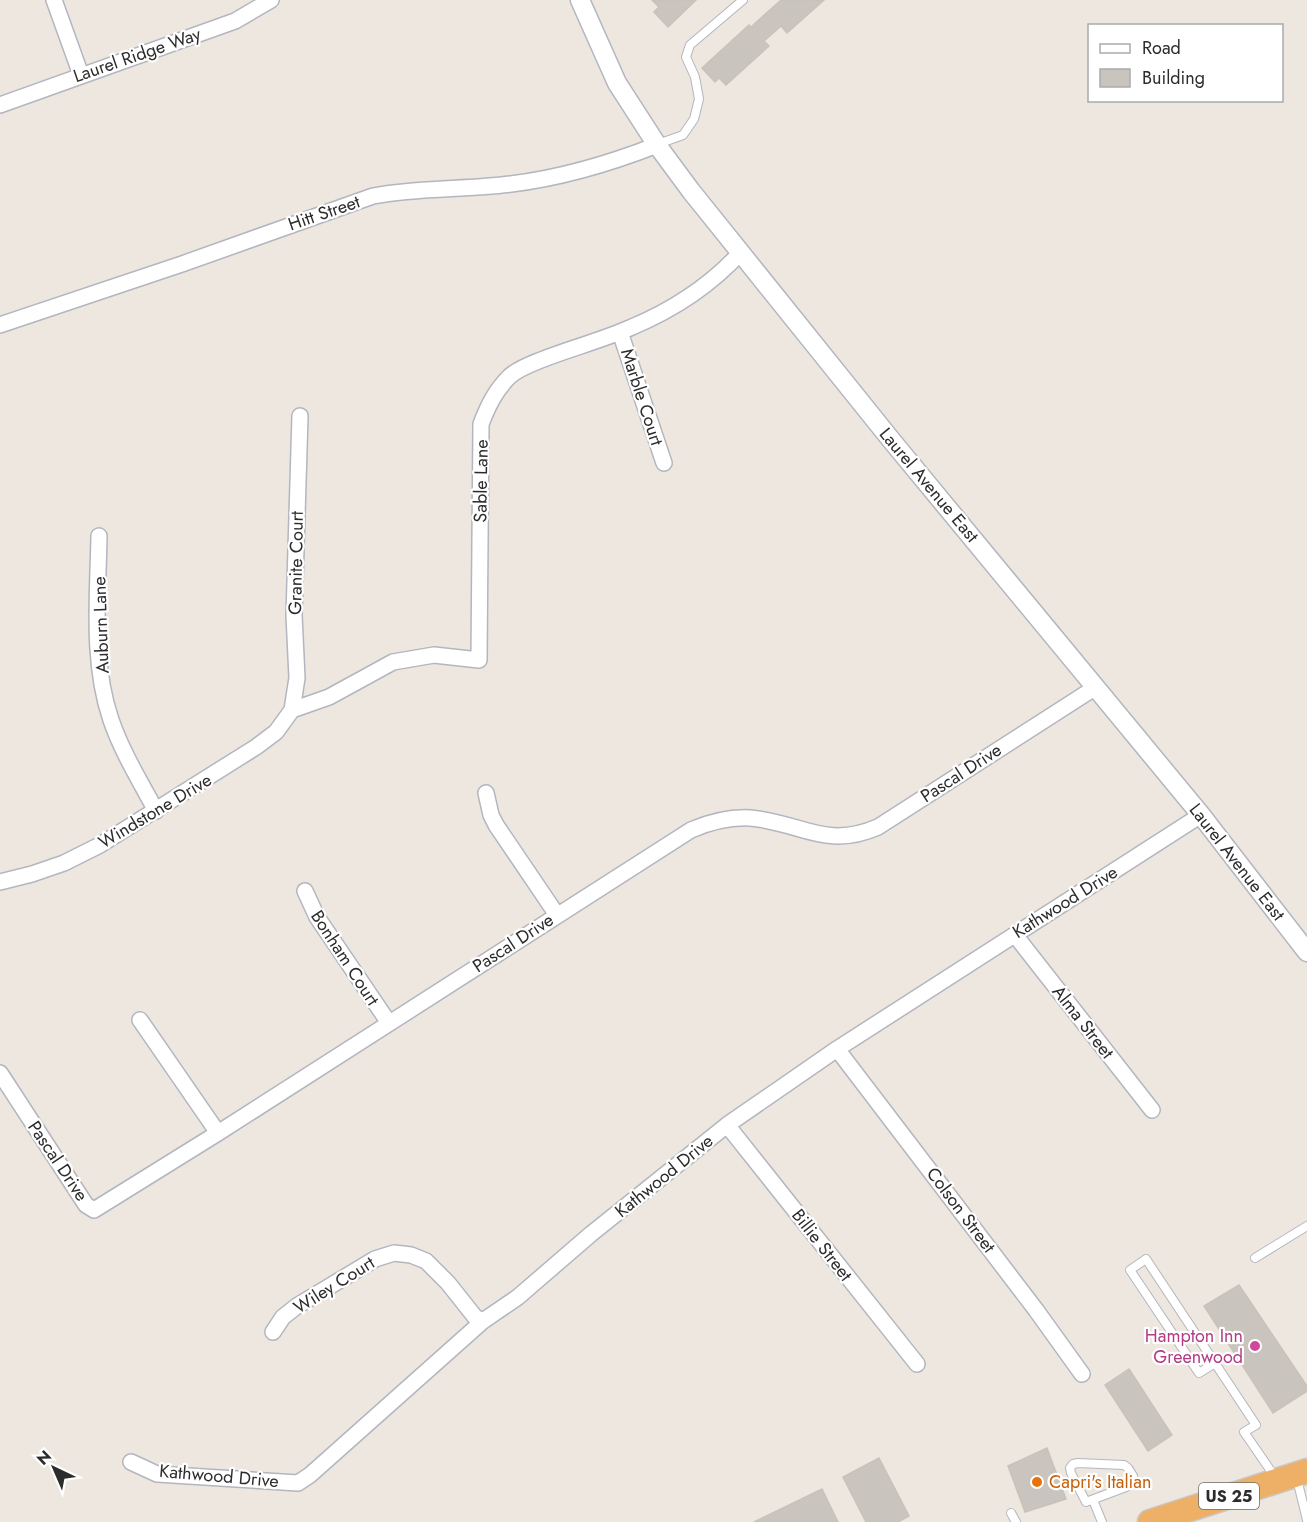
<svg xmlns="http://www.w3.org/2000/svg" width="1307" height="1522" font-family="Jost,sans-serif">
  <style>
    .building { fill: #c9c5be; stroke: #c8c2b9; stroke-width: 1.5 }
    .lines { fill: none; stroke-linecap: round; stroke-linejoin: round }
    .service-casing { stroke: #b3b6bf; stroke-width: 10 }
    .minor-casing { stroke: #b3b6bf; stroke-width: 18 }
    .tertiary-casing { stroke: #b3b6bf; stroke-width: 21 }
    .trunk-casing { stroke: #c8c8c8; stroke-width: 27 }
    .service { stroke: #fff; stroke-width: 8 }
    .minor { stroke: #fff; stroke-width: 15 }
    .tertiary { stroke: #fff; stroke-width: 18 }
    .trunk { stroke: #eeb067; stroke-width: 24 }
    .hotel-dot { fill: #d1479c; stroke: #fff; stroke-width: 2 }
    .food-dot { fill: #e8710a; stroke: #fff; stroke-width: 2 }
    .labels { text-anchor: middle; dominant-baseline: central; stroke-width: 4.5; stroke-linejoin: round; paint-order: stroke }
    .shield { fill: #fff; stroke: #6b6b6b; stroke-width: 1.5 }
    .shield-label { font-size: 16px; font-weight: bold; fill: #2c2c2c }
    .street-label { font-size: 18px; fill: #2c2c2c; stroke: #fff }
    .hotel-label { font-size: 18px; fill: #b23c85; stroke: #fff; text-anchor: end }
    .food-label { font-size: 18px; fill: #c56008; stroke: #fff; text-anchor: start }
  </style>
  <rect width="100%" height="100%" fill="#ede7e0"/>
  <path class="building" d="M 652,0 L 696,0 L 668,27 L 654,12 L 659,7 Z
    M 781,0 L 824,0 L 787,33 L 781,26 L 764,41 L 769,46 L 726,85 L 719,78 L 715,82 L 702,68 L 749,25 L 751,27 Z
    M 1239,1285 L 1307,1386 L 1307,1391 L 1273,1413 L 1204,1306 Z
    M 1129,1369 L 1172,1435 L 1148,1451 L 1105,1385 Z
    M 1047,1448 L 1066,1499 L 1025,1512 L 1008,1466 Z
    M 879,1458 L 909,1516 L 898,1522 L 866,1522 L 843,1477 Z
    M 822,1489 L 838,1522 L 754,1522 Z"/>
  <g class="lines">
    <g class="service-casing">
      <path id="service" d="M 658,144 L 683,135 L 694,119 L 699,99 L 695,77 L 686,57 L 690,45 L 743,0
        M 1255,1258 L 1307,1226
        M 1215,1363 L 1199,1373 L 1130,1270 L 1146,1259 L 1256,1425 L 1244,1432 L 1275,1477
        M 1078,1463 L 1124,1465 L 1128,1468 L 1133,1476 L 1131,1484 L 1126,1487 L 1086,1502 L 1071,1473 L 1070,1468 L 1073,1464 Z
        M 1297,1479 L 1307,1520
        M 1093,1500 L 1102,1522
        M 1011,1513 L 1016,1522"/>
    </g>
    <g class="minor-casing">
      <path id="minor" d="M 54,0 L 81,75
        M 0,105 L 235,21 L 271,0
        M 0,325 L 182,264 L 373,196 C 419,187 465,190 511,184 C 560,178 611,163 657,145
        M 620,332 L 664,463
        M 99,536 C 98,596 91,662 111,720 C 122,752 140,781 156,811
        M 292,710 L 329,697 L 393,662 L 434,655 L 479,660 L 481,424 C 488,406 495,391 509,377 C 517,369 531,364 541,360 C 571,348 603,340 632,327 C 675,309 710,286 741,252
        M 486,793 L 491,815 L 496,825 L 557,915
        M 0,882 L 32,874 L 64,863 L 100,845 L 256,747 L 276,732 L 292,710 L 297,678 L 294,615 L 300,416
        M 305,891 L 317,917 L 389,1023
        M 1015,935 L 1152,1110
        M 140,1020 L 218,1133
        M 837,1049 L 1036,1310 L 1082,1374
        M 0,1073 L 86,1205 L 94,1210 L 218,1133 L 691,830 C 710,822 730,817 750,818 C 801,822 825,850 878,827 L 1096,687
        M 727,1125 L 917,1364
        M 273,1332 L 283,1317 L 297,1306 L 375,1259 L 394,1253 L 411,1255 L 426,1261 L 448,1283 L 475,1317 L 483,1321
        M 131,1462 L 157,1474 L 298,1483 L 310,1475 L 483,1321 L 518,1297 L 591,1234 L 727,1125 L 837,1049 L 1201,815"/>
    </g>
    <g class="tertiary-casing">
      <path id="tertiary" d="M 580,0 L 617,83 L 657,145 L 691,191 L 892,441 L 1201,815 L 1307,952"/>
    </g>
    <g class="trunk-casing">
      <path id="trunk" d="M 1150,1522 L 1307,1471"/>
    </g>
    <use href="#service" class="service"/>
    <use href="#minor" class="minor"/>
    <use href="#tertiary" class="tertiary"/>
    <use href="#trunk" class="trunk"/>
  </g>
  <circle class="hotel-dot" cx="1255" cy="1346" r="6"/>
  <circle class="food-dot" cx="1037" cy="1482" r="6"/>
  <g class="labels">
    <rect class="shield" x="1199" y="1483" width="60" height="26" rx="4.5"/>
    <g class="shield-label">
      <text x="1229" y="1496">US 25</text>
    </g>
    <g class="street-label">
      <text transform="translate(137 55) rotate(-19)">Laurel Ridge Way</text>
      <text transform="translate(324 213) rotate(-19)">Hitt Street</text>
      <text transform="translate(642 397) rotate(72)">Marble Court</text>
      <text transform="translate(481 481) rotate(-89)">Sable Lane</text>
      <text transform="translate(929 485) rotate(50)">Laurel Avenue East</text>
      <text transform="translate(296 563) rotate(-89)">Granite Court</text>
      <text transform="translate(101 625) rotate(-92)">Auburn Lane</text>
      <text transform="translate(961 773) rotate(-33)">Pascal Drive</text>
      <text transform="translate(155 811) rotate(-31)">Windstone Drive</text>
      <text transform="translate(1237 862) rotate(52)">Laurel Avenue East</text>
      <text transform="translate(1065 902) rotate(-32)">Kathwood Drive</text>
      <text transform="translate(513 943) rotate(-33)">Pascal Drive</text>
      <text transform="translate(345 958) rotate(57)">Bonham Court</text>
      <text transform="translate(1083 1022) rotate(52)">Alma Street</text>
      <text transform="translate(58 1161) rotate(56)">Pascal Drive</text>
      <text transform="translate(664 1176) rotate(-39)">Kathwood Drive</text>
      <text transform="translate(961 1210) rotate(53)">Colson Street</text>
      <text transform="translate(822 1245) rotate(52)">Billie Street</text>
      <text transform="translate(334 1285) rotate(-32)">Wiley Court</text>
      <text transform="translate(219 1476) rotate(5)">Kathwood Drive</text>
    </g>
    <g class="hotel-label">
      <text x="1243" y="1336">Hampton Inn<tspan x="1243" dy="21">Greenwood</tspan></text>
    </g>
    <g class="food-label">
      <text x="1049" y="1482">Capri's Italian</text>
    </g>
  </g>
  <rect x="1088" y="24" width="195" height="78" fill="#ffffff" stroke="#ababab" stroke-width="1.5"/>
  <rect x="1100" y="44" width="30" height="9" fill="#ffffff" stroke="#ababab" stroke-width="1.5"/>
  <text x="1142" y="54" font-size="18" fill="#2c2c2c">Road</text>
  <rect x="1100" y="69" width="30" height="18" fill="#c9c5be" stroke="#ababab" stroke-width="1.5"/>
  <text x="1142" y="84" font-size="18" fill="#2c2c2c">Building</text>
  <g transform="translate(54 1468) rotate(316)" stroke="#ffffff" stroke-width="4.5" paint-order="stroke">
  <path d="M0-4.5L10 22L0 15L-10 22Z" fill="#2c2c2c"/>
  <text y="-9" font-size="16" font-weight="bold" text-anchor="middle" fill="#2c2c2c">N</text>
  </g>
</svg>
